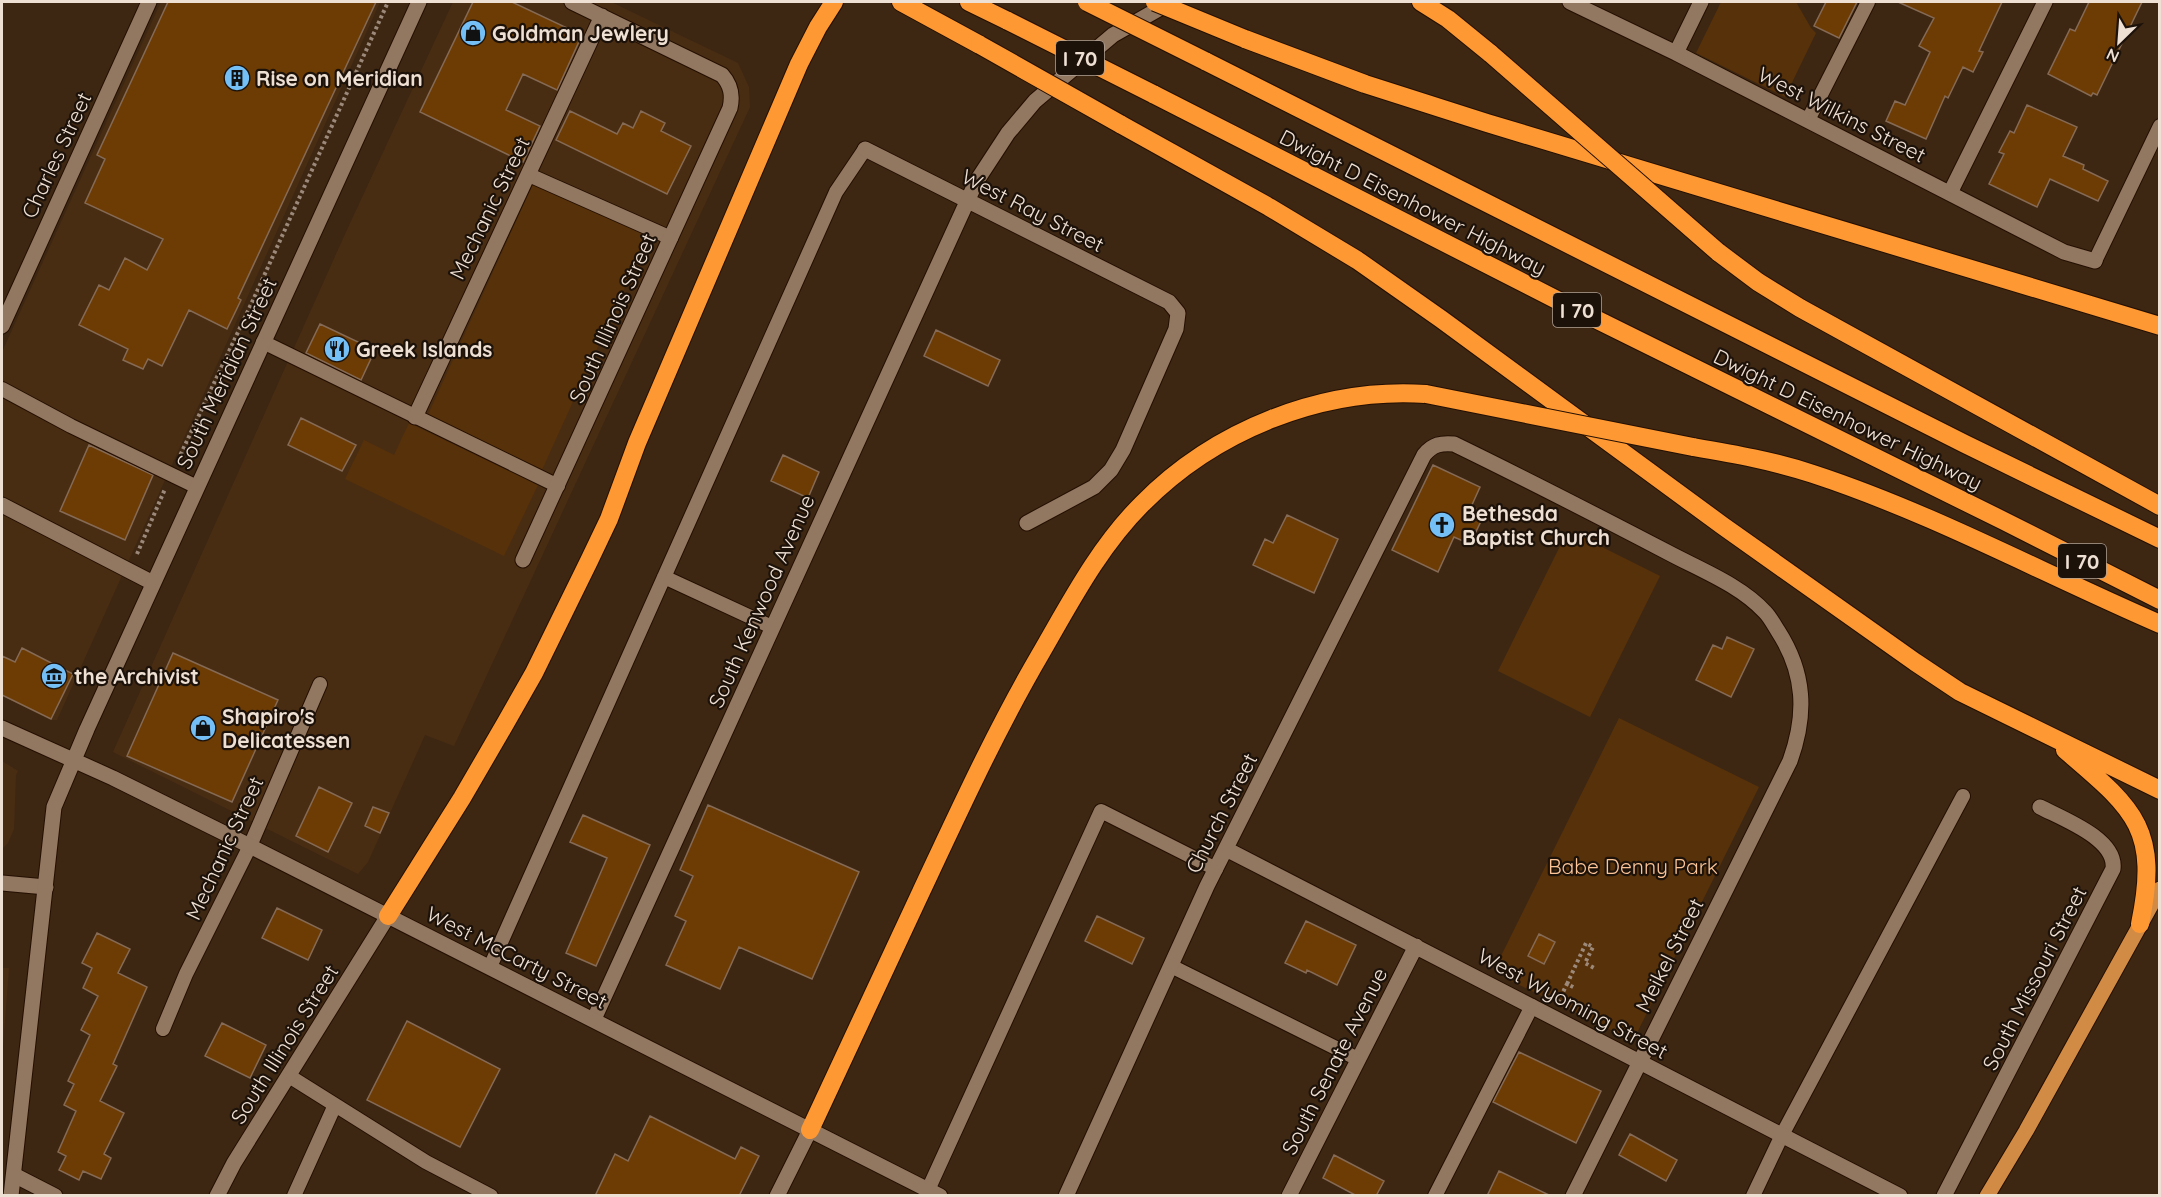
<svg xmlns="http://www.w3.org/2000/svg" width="2161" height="1197" font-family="Quicksand,sans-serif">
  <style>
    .built { fill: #492d13 }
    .green { fill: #57310a }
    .building { fill: #6d3c04; stroke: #856a55; stroke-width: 1.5 }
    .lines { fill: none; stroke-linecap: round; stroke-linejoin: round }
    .lane-casing { stroke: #240f00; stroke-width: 16 }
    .street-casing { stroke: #240f00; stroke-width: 17 }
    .secondary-casing { stroke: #240f00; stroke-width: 17 }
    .primary-casing { stroke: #240f00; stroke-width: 17 }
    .highway-casing { stroke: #240f00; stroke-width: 20 }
    .path { stroke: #9c897a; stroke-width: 4; stroke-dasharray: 3 3; stroke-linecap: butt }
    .lane { stroke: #927761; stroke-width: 14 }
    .street { stroke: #927761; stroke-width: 15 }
    .secondary { stroke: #927761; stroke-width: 15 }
    .primary { stroke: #d28b45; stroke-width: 15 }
    .highway { stroke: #fd9833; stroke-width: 18 }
    .highway-bridge-casing { stroke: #240f00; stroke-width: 20; stroke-linecap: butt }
    .highway-bridge { stroke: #fd9833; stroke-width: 18 }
    .labels { text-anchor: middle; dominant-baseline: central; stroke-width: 4.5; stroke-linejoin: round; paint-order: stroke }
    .shield { fill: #1d120a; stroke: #b0a297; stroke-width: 1.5 }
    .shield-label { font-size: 20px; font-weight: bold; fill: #efe0d4 }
    .poi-label { font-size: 21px; font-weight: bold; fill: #efe0d4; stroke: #1d120a; text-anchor: start }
    .street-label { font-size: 21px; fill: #efe0d4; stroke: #1d120a }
    .park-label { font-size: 21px; fill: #fcc497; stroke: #1d120a }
  </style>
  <rect width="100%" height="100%" fill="#3d2713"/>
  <path class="built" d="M 161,2 L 380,2 L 57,720 L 51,720 L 2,696 L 2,352 Z
    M 453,2 L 611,2 L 738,63 L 749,87 L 750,107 L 454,746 L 425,735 L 368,862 L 358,874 L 113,752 L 346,232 Z
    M 2,761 L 18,771 L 16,775 L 14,829 L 8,843 L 2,849 Z
    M 2,968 L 9,968 L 2,1060 L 2,967 Z"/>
  <path class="green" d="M 1721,2 L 1796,2 L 1811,28 L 1816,33 L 1785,97 L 1696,53 Z
    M 534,182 L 649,234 L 542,470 L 427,417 Z
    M 409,423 L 538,485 L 504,556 L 345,479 L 364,440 L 394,455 Z
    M 1568,530 L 1660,576 L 1590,717 L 1498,671 Z
    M 1619,718 L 1759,787 L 1633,1041 L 1505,978 L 1500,958 Z"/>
  <path class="building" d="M 168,2 L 376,2 L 238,298 L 241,300 L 227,329 L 189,310 L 162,366 L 148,359 L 143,369 L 123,360 L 128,349 L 79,325 L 99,285 L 109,290 L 125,258 L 147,270 L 163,239 L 85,203 L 105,159 L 97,155 Z
    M 473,2 L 512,2 L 582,35 L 557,90 L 523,74 L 506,110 L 540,126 L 523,162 L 420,112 Z
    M 1826,2 L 1857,2 L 1839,38 L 1814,26 Z
    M 1898,2 L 2002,2 L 1979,51 L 1983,52 L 1973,72 L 1963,67 L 1948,98 L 1945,96 L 1926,139 L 1886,121 L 1895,101 L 1905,105 L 1930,52 L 1919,46 L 1934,18 Z
    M 2089,2 L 2142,2 L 2097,95 L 2093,93 L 2091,96 L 2048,74 L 2070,29 L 2075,31 Z
    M 2027,105 L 2077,127 L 2063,156 L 2084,165 L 2083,169 L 2108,181 L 2098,201 L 2050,179 L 2037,207 L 1989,184 L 2004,154 L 1999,152 L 2010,131 L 2014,133 Z
    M 570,111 L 617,134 L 623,123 L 633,128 L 641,111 L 665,123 L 661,131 L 691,146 L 667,194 L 556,140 Z
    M 320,324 L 375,350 L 361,380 L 306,353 Z
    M 936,330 L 1000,360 L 988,386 L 924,356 Z
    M 301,418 L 356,445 L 342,471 L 288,445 Z
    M 89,445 L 153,475 L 125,540 L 60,511 Z
    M 783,455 L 819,472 L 808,498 L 771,481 Z
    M 1433,465 L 1480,487 L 1471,507 L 1485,513 L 1470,544 L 1454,537 L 1438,572 L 1392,550 Z
    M 1287,515 L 1338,539 L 1314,593 L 1253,565 L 1265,539 L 1273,543 Z
    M 1727,637 L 1754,649 L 1731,697 L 1696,680 L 1713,645 L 1722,649 Z
    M 22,648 L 73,674 L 51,719 L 2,695 L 2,656 L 15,662 Z
    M 173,653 L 278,700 L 232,802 L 127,756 Z
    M 319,787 L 352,803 L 328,852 L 296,836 Z
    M 708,805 L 859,872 L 812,979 L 739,947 L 720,989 L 666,965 L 686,921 L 675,916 L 693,876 L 680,870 Z
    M 373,807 L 389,813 L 380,833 L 365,826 Z
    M 583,815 L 650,845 L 596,966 L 566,953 L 607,858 L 570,842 Z
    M 277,908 L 322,930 L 308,960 L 262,938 Z
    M 1097,916 L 1144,938 L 1132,964 L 1085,941 Z
    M 1306,921 L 1356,945 L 1337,985 L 1307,970 L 1306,973 L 1285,963 Z
    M 97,933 L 130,949 L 118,973 L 147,987 L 113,1064 L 117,1066 L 100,1101 L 124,1113 L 104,1154 L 111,1158 L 101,1179 L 83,1171 L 79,1180 L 59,1170 L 66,1156 L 58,1152 L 76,1111 L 64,1105 L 74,1084 L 68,1081 L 90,1035 L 81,1030 L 98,996 L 83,988 L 92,968 L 82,963 Z
    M 1539,934 L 1555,942 L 1544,964 L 1528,956 Z
    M 407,1021 L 500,1069 L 460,1147 L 367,1100 Z
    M 222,1023 L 266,1045 L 250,1078 L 205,1056 Z
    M 1519,1052 L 1601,1091 L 1576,1143 L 1493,1102 Z
    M 650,1116 L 735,1159 L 741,1147 L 759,1156 L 739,1196 L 595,1196 L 615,1154 L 628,1161 Z
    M 1630,1134 L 1677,1160 L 1666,1181 L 1619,1155 Z
    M 1334,1155 L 1384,1181 L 1376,1196 L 1357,1196 L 1323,1178 Z
    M 1499,1171 L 1551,1196 L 1487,1196 Z"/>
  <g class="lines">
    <g class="lane-casing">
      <path id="lane" d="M 1808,120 L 1868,2
        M 529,175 L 671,238
        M 2095,261 L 2160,126
        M 263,342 L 558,486
        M 2,389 L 71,426 L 197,487
        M 664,577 L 772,627
        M 1171,966 L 1358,1059
        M 490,967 L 836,192 L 865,149
        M 163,1029 L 186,974 L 250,846 L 320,684
        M 289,1076 L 426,1162 L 491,1196
        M 928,1190 L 1101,811 L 1216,869
        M 294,1196 L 335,1105
        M 1435,1196 L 1532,1006
        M 1753,1196 L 1782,1135 L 1963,796"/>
    </g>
    <g class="street-casing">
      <path id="street" d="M 1570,2 L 1676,53 L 2064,252 L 2095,261
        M 1676,53 L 1701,2
        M 865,149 L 1169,302 L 1178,313 L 1176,329 L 1123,450 L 1111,470 L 1094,487 L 1027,523
        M 1950,193 L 2045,2
        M 2,326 L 149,2
        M 415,417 L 602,16
        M 2,505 L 153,583
        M 523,560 L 730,108 C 733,95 731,85 722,75 L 572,2
        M 1226,849 L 1900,1196
        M 2,883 L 46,887
        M 594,1019 L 976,182 L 1008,133 L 1035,101 L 1113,35 L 1171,2
        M 14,1175 L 55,1196
        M 1066,1196 L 1207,886 L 1424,455 C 1433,444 1441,443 1454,444 C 1526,479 1598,516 1669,553 C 1701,570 1740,585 1765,612 C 1770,617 1774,625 1778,631 C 1805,673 1807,714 1790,761 L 1573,1196
        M 1289,1196 L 1416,946
        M 1944,1196 L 2113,869 C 2117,839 2063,819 2040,807"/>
    </g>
    <g class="secondary-casing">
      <path id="secondary" d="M 2,728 L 113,778 L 232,837 L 940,1196
        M 11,1196 L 54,807 L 87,729 L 419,2
        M 217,1196 L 234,1163 L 388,916
        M 777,1196 L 810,1130"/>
    </g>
    <g class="primary-casing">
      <path id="primary" d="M 1987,1196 L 2026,1131 L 2160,889"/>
    </g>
    <g class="highway-casing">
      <path id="highway" d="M 901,2 L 980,45
        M 969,2 L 1008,21
        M 1421,2 L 1448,19 L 1491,54
        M 1245,39 L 1365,84 L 1487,123 L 2160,326
        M 1205,61 L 1965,444 L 2160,539
        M 1153,94 L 1555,299 L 2004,521 L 2160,600
        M 1120,124 L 1269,207 L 1357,260 L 1441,319 L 1723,526 L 1915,662 L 1960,692 L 2160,790
        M 1718,252 L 1758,282 L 1800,308 L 2160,506
        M 1693,447 C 1734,454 1774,461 1813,474 C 1932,513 2044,574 2160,624
        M 2065,750 C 2134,809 2160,828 2140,924
        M 388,916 L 462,798 L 505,724 L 534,673 L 589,561 L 609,519 L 637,443 L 799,64 L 818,27 L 834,2
        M 810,1130 C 847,1051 884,971 921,892 C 959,811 996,730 1041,653 C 1071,601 1099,547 1142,504 C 1215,430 1322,387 1426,394"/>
    </g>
    <path class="path" d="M 178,460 L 254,298 L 388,2
      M 137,554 L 165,489
      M 1567,984 L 1586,943 L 1593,947 L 1585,963 L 1594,968
      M 1558,1002 L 1567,984 L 1575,988"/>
    <use href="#lane" class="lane"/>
    <use href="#street" class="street"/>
    <use href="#secondary" class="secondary"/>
    <use href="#primary" class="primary"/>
    <use href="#highway" class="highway"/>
    <g class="highway-bridge-casing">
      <path id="highway-bridge" d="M 1087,2 L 1205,61
        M 1155,2 L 1245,39
        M 1008,21 L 1153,94
        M 980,45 L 1120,124
        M 1491,54 L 1718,252
        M 1426,394 L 1693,447"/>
    </g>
    <use href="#highway-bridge" class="highway-bridge"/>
  </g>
  <defs>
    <g id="shop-disc" transform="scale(1.35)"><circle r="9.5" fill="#74c0f6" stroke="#1d120a"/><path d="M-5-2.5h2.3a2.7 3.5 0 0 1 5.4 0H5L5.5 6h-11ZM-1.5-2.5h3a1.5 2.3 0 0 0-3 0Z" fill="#111"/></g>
    <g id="building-disc" transform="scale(1.35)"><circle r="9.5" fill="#74c0f6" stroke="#1d120a"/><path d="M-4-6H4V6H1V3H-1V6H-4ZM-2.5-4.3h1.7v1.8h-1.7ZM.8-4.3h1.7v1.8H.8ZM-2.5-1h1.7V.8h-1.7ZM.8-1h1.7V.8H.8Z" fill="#111"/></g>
    <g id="restaurant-disc" transform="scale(1.35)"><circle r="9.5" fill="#74c0f6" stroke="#1d120a"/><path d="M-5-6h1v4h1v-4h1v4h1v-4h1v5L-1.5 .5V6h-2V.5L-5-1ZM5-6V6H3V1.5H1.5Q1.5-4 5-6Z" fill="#111"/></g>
    <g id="church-disc" transform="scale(1.35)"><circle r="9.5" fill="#74c0f6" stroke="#1d120a"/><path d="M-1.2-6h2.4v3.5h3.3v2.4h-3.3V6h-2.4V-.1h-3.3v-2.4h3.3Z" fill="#111"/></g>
    <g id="museum-disc" transform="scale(1.35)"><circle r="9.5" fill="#74c0f6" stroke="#1d120a"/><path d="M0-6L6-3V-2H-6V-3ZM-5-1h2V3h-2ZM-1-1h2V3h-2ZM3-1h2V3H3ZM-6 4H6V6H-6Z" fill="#111"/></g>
  </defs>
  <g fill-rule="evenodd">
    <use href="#shop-disc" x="473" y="33"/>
    <use href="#building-disc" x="237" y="78"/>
    <use href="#restaurant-disc" x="337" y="349"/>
    <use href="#church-disc" x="1442" y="525"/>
    <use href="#museum-disc" x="54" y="676"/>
    <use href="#shop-disc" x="203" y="728"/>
  </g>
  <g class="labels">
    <g class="shield">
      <rect x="1056" y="41" width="48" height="34" rx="4.5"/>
      <rect x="1553" y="293" width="48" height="34" rx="4.5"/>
      <rect x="2058" y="544" width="48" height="34" rx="4.5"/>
    </g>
    <g class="shield-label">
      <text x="1080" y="58">I 70</text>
      <text x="1577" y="310">I 70</text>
      <text x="2082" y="561">I 70</text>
    </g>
    <g class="poi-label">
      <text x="492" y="33">Goldman Jewlery</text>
      <text x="256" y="78">Rise on Meridian</text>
      <text x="356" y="349">Greek Islands</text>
      <text x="1462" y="513">Bethesda<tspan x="1462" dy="24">Baptist Church</tspan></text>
      <text x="74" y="676">the Archivist</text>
      <text x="222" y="716">Shapiro's<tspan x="222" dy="24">Delicatessen</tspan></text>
    </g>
    <g class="street-label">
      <text transform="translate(1842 114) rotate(27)">West Wilkins Street</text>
      <text transform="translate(56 155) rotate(-65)">Charles Street</text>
      <text transform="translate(1413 202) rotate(27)">Dwight D Eisenhower Highway</text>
      <text transform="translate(489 208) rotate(-64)">Mechanic Street</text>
      <text transform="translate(1033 210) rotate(27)">West Ray Street</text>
      <text transform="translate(612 318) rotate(-66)">South Illinois Street</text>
      <text transform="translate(226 373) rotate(-65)">South Meridian Street</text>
      <text transform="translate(1848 419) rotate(26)">Dwight D Eisenhower Highway</text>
      <text transform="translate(761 601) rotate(-66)">South Kenwood Avenue</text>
      <text transform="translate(1221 813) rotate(-63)">Church Street</text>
      <text transform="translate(224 848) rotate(-65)">Mechanic Street</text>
      <text transform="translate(1669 955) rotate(-63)">Meikel Street</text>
      <text transform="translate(517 957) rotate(27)">West McCarty Street</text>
      <text transform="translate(2034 978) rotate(-63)">South Missouri Street</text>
      <text transform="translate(1573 1003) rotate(28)">West Wyoming Street</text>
      <text transform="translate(284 1044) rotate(-58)">South Illinois Street</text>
      <text transform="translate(1334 1061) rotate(-63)">South Senate Avenue</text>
    </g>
    <g class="park-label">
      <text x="1633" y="866">Babe Denny Park</text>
    </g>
  </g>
  <rect width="2161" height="1197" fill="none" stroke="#efe0d4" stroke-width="6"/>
  <g transform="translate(2119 42) rotate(205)" stroke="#1d120a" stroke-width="4.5" paint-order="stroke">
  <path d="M0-4.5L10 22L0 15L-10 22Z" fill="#efe0d4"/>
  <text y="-9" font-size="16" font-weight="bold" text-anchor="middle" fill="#efe0d4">N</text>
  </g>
</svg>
